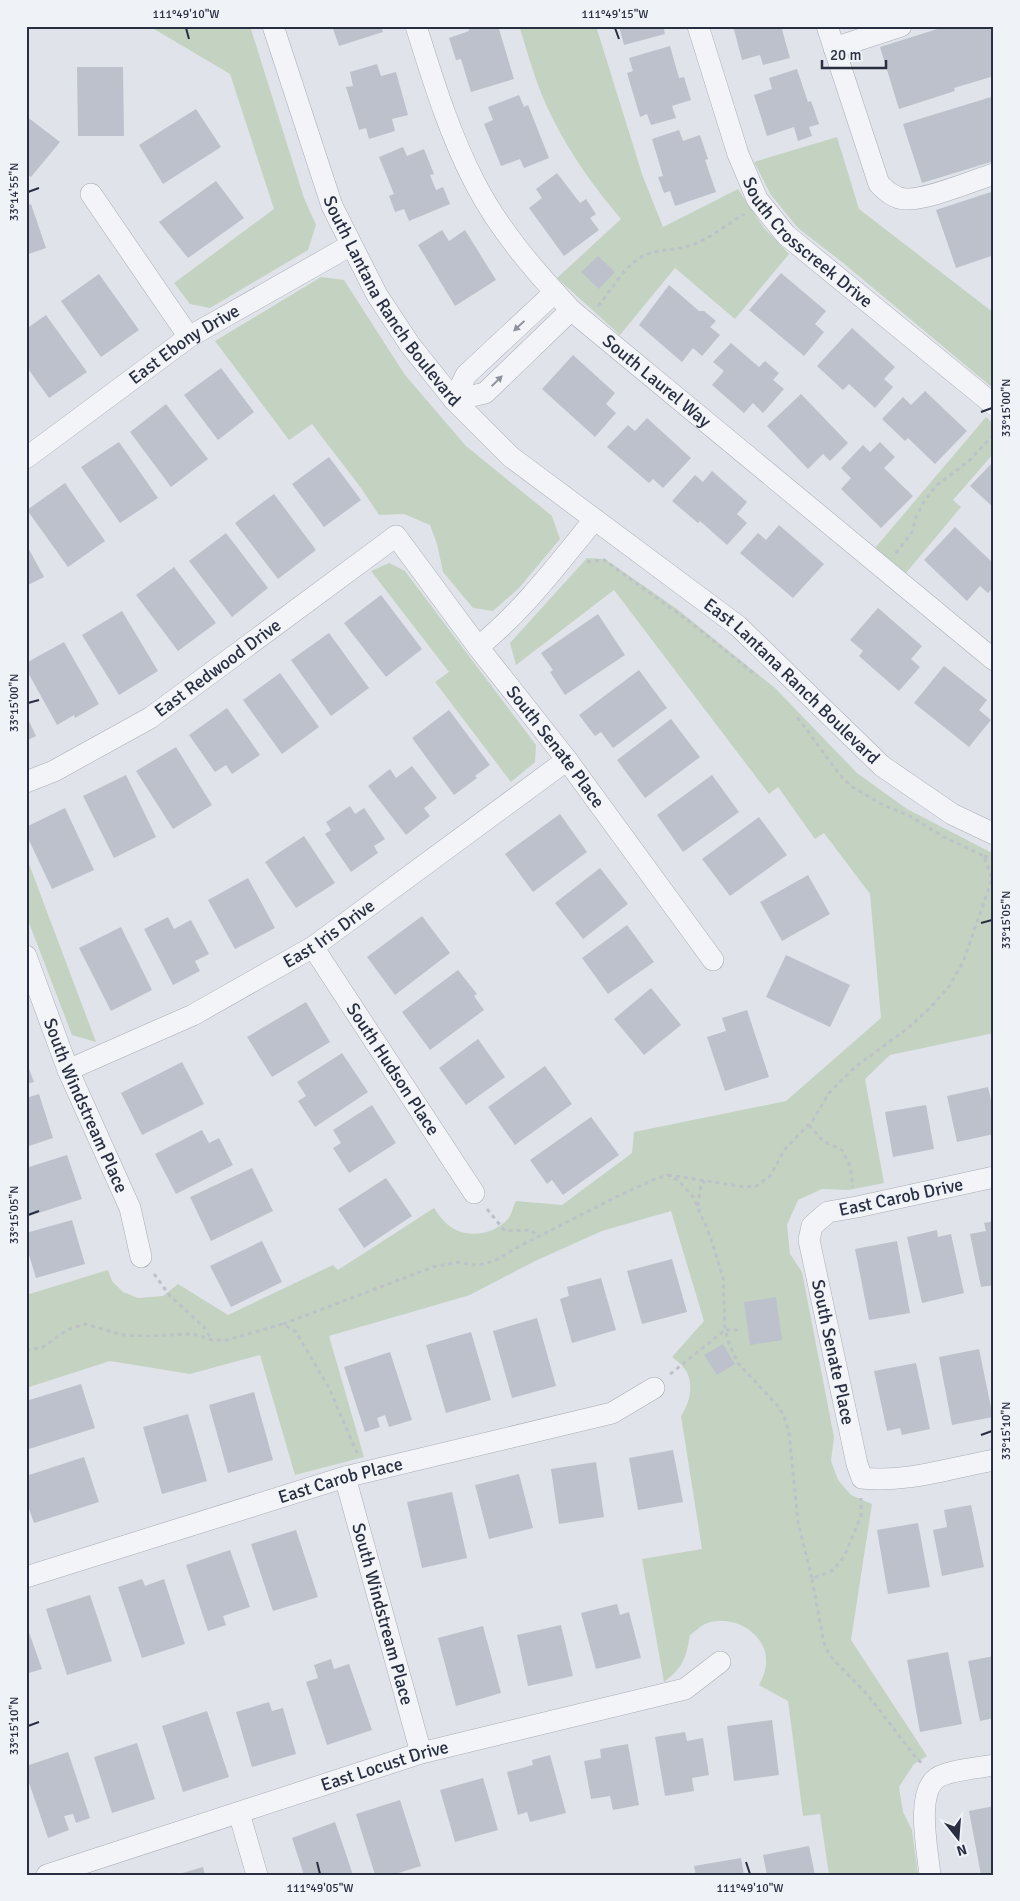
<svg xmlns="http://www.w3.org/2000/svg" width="1020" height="1901" font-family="Signika,sans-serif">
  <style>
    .green { fill: #c4d3c1 }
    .building { fill: #bdc1cc }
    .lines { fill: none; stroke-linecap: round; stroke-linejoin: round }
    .minor-casing { stroke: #a9adb7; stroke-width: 22 }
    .path { stroke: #bdc1c8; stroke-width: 3; stroke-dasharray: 4 4; stroke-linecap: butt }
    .minor { stroke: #f2f4f7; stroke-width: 21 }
    .oneway { fill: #8d929c }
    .ticks { fill: none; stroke: #282f41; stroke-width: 2 }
    .labels { text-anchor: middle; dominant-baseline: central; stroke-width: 4; stroke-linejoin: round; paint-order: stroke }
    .street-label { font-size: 18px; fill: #282f41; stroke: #eff2f6 }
    .neatline { fill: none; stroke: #282f41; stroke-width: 2 }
    .ticks-label { font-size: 12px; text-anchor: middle; fill: #282f41 }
  </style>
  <rect width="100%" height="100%" fill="#e0e3e9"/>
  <path class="green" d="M 149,26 L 250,26 L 304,198 L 316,225 L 308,250 L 210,308 L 190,304 L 174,283 L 274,209 L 230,74 Z
    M 519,26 L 596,26 L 643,177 L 663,227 L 738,189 L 764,228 L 789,254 L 735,319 L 675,268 L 620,335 L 557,278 L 621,219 C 594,187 570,154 552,117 C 537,88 529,57 519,26 Z
    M 837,137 L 859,209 L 994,313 L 994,389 L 842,262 L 798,228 L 771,195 L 754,162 Z
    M 321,277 L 344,280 L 405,375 L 466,446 L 552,516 L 560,539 L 519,588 L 493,611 L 473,608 L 443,572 L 437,544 L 430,525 L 404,514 L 379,515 L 361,488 L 312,424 L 289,440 L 215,341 Z
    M 986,417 L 994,424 L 994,453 L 953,500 L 961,507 L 906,573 L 875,548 Z
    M 587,558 L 605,559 L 677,609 L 775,688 L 857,773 L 907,809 L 994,854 L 994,1033 L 890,1055 L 865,1079 L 884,1183 L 849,1190 L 822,1189 L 798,1200 L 787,1225 L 790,1254 L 802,1272 L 834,1437 L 831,1461 L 838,1480 L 851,1495 L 872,1504 L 851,1640 L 927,1756 L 914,1764 L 899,1787 L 903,1812 L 912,1830 L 918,1875 L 829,1875 L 820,1814 L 803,1816 L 788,1701 L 759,1685 C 763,1678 767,1667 766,1659 C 765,1632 731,1613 705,1624 C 700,1626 695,1632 690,1635 C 686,1659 683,1667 664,1682 L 642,1559 L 702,1549 L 681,1416 C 690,1403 695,1382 684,1368 C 681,1364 676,1360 672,1357 L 704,1321 L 671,1211 L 602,1231 L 535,1261 L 470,1295 L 329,1336 L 364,1457 L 295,1475 L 260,1355 L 190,1374 L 110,1361 L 26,1388 L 26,1295 L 108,1270 L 112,1281 L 123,1292 L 138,1298 L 163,1296 L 178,1284 L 228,1315 L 333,1265 L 338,1270 L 434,1208 C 439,1216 447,1226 456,1230 C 474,1238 495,1233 508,1219 C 512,1214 513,1206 516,1201 L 562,1205 L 632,1153 L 634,1132 L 786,1101 L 881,1018 L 870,894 L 824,833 L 815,839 L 778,787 L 769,794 L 614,590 L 516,665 L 510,643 Z
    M 389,563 L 405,571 L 536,745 L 535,762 L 511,782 L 435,682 L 449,672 L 371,571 Z
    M 26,856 L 96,1042 L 72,1035 L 26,915 Z"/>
  <path class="building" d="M 332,26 L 381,26 L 383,32 L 339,46 Z
    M 468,26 L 496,26 L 497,29 L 499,29 L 514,79 L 471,92 L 461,59 L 456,60 L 449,38 L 469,31 Z
    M 619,26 L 663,26 L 665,34 L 624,45 Z
    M 733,26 L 781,26 L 790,58 L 763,65 L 760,55 L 742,60 Z
    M 947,26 L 994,26 L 994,76 L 954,88 L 955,91 L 899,109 L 880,47 Z
    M 670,46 L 679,78 L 684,77 L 691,100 L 672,106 L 676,118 L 651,125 L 647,114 L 640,117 L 627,73 L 633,71 L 629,58 Z
    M 377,64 L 381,76 L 396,72 L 408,115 L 392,119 L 395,131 L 369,139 L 366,128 L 359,130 L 346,87 L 353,86 L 350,72 Z
    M 77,67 L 123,67 L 124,136 L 78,136 Z
    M 797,69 L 808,102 L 811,101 L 819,124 L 809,127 L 812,136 L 798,141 L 794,127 L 767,136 L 754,95 L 772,89 L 769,78 Z
    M 519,95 L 524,107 L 528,105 L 549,158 L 524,168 L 520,159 L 501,166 L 484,124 L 493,120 L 488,107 Z
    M 991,97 L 994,105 L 994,161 L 922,183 L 903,124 Z
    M 196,109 L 221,147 L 163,184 L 139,145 Z
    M 26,116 L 60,142 L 31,177 L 26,173 Z
    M 679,130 L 683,141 L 700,135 L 708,159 L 705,160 L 716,192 L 675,206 L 670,191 L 664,193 L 658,177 L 663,176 L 652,139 Z
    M 403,147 L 407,156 L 424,149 L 434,174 L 430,175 L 436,190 L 443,187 L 450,204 L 409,221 L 404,209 L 395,212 L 389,196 L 394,194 L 379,157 Z
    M 557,173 L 580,203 L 586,199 L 596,214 L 590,218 L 599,230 L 564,256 L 529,208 L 542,198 L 536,189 Z
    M 216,181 L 244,218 L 188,258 L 159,222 Z
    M 994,191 L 994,255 L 956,268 L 936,210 Z
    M 31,204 L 46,248 L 26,255 L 26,206 Z
    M 442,230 L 449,241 L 465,230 L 496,280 L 455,306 L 418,245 Z
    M 598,256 L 615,272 L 599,289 L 581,272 Z
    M 781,273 L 826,311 L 815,324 L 824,332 L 804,356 L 749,310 Z
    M 99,274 L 139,330 L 101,357 L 61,301 Z
    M 669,285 L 699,311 L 704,311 L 716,321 L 710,327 L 720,335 L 702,356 L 693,348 L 682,362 L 639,325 Z
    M 46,315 L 87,372 L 49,398 L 26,366 L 26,329 Z
    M 852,328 L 895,367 L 884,379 L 893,387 L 875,408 L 849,384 L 843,390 L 817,366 Z
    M 731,343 L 759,367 L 765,361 L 779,373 L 773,380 L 784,389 L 763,413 L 753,403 L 744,413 L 712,385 L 724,371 L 713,362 Z
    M 573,355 L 615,393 L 606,404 L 616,413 L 595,437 L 542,389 Z
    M 221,368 L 254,412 L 218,440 L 184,395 Z
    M 925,391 L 967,431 L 935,464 L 908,438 L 905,441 L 882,419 L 903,397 L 911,405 Z
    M 801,394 L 848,443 L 830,461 L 823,454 L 808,469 L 767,426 Z
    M 166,404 L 208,459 L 171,487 L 130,432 Z
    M 647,418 L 691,458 L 663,488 L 653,479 L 649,483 L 607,447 L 628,425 L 635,431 Z
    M 119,442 L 158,498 L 120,523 L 81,467 Z
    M 880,442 L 895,457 L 884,468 L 913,496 L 881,528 L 841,489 L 851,478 L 841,468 L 863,445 L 870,452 Z
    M 329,457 L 361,500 L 324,527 L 292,484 Z
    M 994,461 L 994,508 L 970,486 Z
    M 712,471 L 747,502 L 737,514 L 747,523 L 727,545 L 700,521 L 698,523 L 672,501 L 695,475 L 703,482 Z
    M 65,483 L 105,541 L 68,567 L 27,510 Z
    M 274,494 L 316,550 L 278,579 L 235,523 Z
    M 779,525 L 824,564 L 793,598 L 740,553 L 758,533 L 766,540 Z
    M 955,527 L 994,564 L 994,587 L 988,593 L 980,586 L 967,601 L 924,560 Z
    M 226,533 L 268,588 L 232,617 L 189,561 Z
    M 26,544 L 44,577 L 26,586 Z
    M 174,567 L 216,623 L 178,651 L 136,595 Z
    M 381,595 L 422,649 L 386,677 L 344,623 Z
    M 878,608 L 922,646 L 911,659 L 920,667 L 899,691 L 859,656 L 863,651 L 850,640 Z
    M 122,611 L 158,671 L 119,695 L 82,635 Z
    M 598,614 L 625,655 L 565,695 L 550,672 L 553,670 L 541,653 Z
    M 329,633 L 369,688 L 331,716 L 291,660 Z
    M 64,642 L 99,704 L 75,718 L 74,715 L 57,725 L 26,669 L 26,663 Z
    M 944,666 L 987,700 L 979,710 L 991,720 L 969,747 L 914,703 Z
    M 639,670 L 667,708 L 613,748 L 601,732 L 595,736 L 579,715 Z
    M 280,673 L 319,727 L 282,754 L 243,700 Z
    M 227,708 L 260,755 L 232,774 L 226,765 L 215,772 L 189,735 Z
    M 449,710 L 490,765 L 475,776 L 477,778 L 454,795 L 412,738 Z
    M 26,715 L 36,736 L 26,741 Z
    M 671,719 L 700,757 L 645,798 L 617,760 Z
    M 176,747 L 212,805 L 173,829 L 136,771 Z
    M 412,766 L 437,798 L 424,808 L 430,816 L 406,835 L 368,786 L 390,769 L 396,778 Z
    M 126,775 L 156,837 L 114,858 L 83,796 Z
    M 712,775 L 739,812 L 683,852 L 657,815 Z
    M 350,806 L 355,814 L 364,808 L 385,839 L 374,846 L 378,853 L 351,872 L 325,834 L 331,830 L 326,822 Z
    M 65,808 L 94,870 L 52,889 L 26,834 L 26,827 Z
    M 560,814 L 587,852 L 533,892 L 505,854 Z
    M 759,817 L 787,855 L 730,896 L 702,859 Z
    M 304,836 L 335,883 L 296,908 L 265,862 Z
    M 600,868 L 628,904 L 583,939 L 555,903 Z
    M 808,875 L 830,914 L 782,941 L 760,902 Z
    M 248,878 L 275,928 L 235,949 L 208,900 Z
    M 422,916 L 450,953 L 395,995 L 367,957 Z
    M 168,917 L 174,929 L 191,920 L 209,954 L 195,961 L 200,971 L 173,985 L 144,929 Z
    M 627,925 L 654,962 L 608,994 L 582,958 Z
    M 121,927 L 152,990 L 111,1011 L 79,948 Z
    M 786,955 L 850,985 L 830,1027 L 766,997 Z
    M 458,970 L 477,994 L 474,996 L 484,1010 L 430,1050 L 402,1012 Z
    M 651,988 L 681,1025 L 644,1055 L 614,1019 Z
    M 306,1002 L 330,1042 L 272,1077 L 247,1037 Z
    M 747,1010 L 769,1077 L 725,1091 L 707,1037 L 726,1031 L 722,1018 Z
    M 478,1039 L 505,1077 L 466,1105 L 439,1068 Z
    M 342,1053 L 368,1092 L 315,1127 L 298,1101 L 306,1096 L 297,1082 Z
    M 26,1061 L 34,1082 L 26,1084 Z
    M 182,1062 L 204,1104 L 142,1135 L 121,1093 Z
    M 545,1066 L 572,1104 L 515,1145 L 488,1107 Z
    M 988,1087 L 994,1113 L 994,1134 L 957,1142 L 947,1096 Z
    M 39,1094 L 53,1138 L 26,1147 L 26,1098 Z
    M 372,1105 L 396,1143 L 349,1173 L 333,1148 L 341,1143 L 333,1130 Z
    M 926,1105 L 934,1149 L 893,1157 L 885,1112 Z
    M 591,1117 L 619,1155 L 563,1195 L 552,1180 L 547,1184 L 530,1160 Z
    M 202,1130 L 209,1143 L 219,1138 L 233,1165 L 176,1194 L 155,1154 Z
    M 67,1155 L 82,1199 L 26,1217 L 26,1168 Z
    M 252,1168 L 273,1211 L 211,1241 L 190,1197 Z
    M 386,1178 L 412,1216 L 364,1248 L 338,1209 Z
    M 72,1220 L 85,1264 L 36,1278 L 26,1245 L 26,1233 Z
    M 994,1221 L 994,1285 L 981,1287 L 970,1234 L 986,1231 L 984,1223 Z
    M 937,1230 L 938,1237 L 951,1234 L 964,1293 L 922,1303 L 907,1237 Z
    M 262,1241 L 282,1282 L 231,1307 L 210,1266 Z
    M 897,1241 L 910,1313 L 869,1320 L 855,1249 Z
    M 672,1259 L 687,1312 L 642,1324 L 627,1271 Z
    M 601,1278 L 616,1330 L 572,1343 L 560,1299 L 569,1296 L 567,1287 Z
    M 776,1297 L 782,1340 L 750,1345 L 744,1302 Z
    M 537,1318 L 556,1386 L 512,1398 L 493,1331 Z
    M 471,1332 L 491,1400 L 446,1413 L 426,1345 Z
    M 723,1344 L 735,1364 L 717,1375 L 704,1355 Z
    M 979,1349 L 993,1417 L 952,1425 L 939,1357 Z
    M 390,1352 L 412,1420 L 389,1427 L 385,1415 L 377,1418 L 380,1427 L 365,1432 L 344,1367 Z
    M 916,1363 L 930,1429 L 902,1435 L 900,1428 L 887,1431 L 874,1371 Z
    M 81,1384 L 95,1428 L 29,1449 L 26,1440 L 26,1401 Z
    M 254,1392 L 273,1460 L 228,1473 L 209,1405 Z
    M 188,1414 L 207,1481 L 162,1494 L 143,1427 Z
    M 673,1450 L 683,1502 L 638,1510 L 629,1458 Z
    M 84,1457 L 99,1502 L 34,1523 L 26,1501 L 26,1476 Z
    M 596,1462 L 604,1517 L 559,1524 L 551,1469 Z
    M 519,1474 L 533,1528 L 489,1539 L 475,1485 Z
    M 452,1492 L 467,1558 L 422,1568 L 407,1502 Z
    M 971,1505 L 984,1567 L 942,1576 L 933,1530 L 947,1527 L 944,1510 Z
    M 918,1523 L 930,1587 L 888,1594 L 877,1530 Z
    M 296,1530 L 318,1597 L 273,1611 L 251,1544 Z
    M 230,1550 L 250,1607 L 223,1616 L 226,1625 L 208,1631 L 186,1565 Z
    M 142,1579 L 145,1586 L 164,1579 L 185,1644 L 142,1658 L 118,1587 Z
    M 90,1595 L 112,1661 L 67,1675 L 46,1609 Z
    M 617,1604 L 620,1615 L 629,1612 L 641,1658 L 596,1669 L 581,1613 Z
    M 26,1624 L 42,1669 L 26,1674 Z
    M 561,1625 L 573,1676 L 528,1686 L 517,1635 Z
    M 483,1626 L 501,1693 L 456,1706 L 438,1638 Z
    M 948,1652 L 962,1724 L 920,1732 L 907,1660 Z
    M 994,1656 L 994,1718 L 980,1721 L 968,1661 Z
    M 331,1659 L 334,1669 L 349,1664 L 372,1730 L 327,1745 L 306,1682 L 318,1678 L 314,1665 Z
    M 269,1702 L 272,1711 L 283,1708 L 296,1754 L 252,1767 L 236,1712 Z
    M 207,1711 L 229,1777 L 183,1792 L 162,1726 Z
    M 772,1720 L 779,1775 L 734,1781 L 727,1726 Z
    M 685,1732 L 687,1741 L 703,1738 L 709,1775 L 692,1778 L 694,1791 L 665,1796 L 655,1737 Z
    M 137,1743 L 155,1799 L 112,1813 L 94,1757 Z
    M 628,1744 L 639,1805 L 613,1810 L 610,1796 L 591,1799 L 584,1761 L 601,1758 L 600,1749 Z
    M 68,1752 L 90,1818 L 76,1823 L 73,1814 L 64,1816 L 69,1830 L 48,1838 L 26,1774 L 26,1766 Z
    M 550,1755 L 566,1813 L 530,1822 L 527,1812 L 518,1815 L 507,1772 L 533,1765 L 532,1760 Z
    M 483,1778 L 498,1830 L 455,1842 L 440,1790 Z
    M 400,1800 L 421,1866 L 392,1875 L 375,1875 L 356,1814 Z
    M 994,1806 L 994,1875 L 981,1875 L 969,1811 Z
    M 335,1822 L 353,1875 L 304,1875 L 292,1838 Z
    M 809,1846 L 815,1875 L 767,1875 L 763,1855 Z
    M 741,1858 L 744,1875 L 696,1875 L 694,1866 Z
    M 203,1867 L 205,1875 L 179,1875 L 179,1874 Z"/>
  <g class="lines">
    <g class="minor-casing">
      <g id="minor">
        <path id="s1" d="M 273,26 L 332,206 L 377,295 L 410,345 L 454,400 L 511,457 L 738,626 L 882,766 L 952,814 L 994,834"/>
        <path id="s2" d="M 416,26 C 433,80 449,133 475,183 C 499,230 535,271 571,310 L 994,660"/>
        <path id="s3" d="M 698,26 L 738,154 L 757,199 L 786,235 L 994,405"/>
        <path d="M 827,26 L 879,184 C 887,192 895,199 906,199 C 927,200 972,181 994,174"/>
        <path d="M 834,48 L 901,26"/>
        <path d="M 91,194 L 189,337"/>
        <path d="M 454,400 L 485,393 L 571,310"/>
        <path d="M 454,400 L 466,375 L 555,292"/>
        <path id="s4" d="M 26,458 L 189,337 L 351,245"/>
        <path d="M 478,647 C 523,611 558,564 594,520"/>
        <path id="s5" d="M 26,782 L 54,771 L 150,718 L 396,536 L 478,647 L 567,760 L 713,960"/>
        <path id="s6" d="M 313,947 L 474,1193"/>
        <path id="s7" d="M 26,956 L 68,1070 L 130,1208 L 141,1257"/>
        <path id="s8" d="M 68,1070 L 193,1015 L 313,947 L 567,760"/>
        <path id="s9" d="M 994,1177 L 857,1207 L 828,1212 L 812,1226 L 809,1240 L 857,1464 L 862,1478 C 906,1483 951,1468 994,1460"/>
        <path id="s10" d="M 345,1477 L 421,1753"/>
        <path id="s11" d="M 26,1577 L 345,1477 L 612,1413 L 654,1388"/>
        <path d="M 239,1813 L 257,1875"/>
        <path id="s12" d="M 47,1875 L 421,1753 L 685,1689 L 720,1662"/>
        <path d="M 930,1875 C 928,1852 915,1793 937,1778 C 948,1770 980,1768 994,1765"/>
      </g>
    </g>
    <path class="path" d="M 598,306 C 613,289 623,266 645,255 C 660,248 679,251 694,244 C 712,237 728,224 744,214
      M 896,553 L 912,532 L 916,517 L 925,500 L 937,485 L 969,461 L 994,434
      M 587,562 L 604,560 L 690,622 L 757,676
      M 984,856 L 994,860
      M 809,1125 L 823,1141 L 842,1150 L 850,1166 L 853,1187
      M 668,1175 L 745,1187 L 756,1186 L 770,1176 L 785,1149 L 813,1120 L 829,1093 L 855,1067 L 908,1028 L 931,1007 L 950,985 L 963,962 L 992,879 L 984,856 L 944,837 L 908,815 L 883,805 L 851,786 L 840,775 L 795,714
      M 698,1206 L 701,1185 L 705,1181
      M 487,1209 L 505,1231 L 531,1230 L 538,1237
      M 154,1274 L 170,1296 L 204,1327 L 212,1340
      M 283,1324 L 433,1267 L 459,1262 L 472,1265 L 485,1264 L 498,1259 L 516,1248 L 618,1196 L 655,1179 L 668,1175 L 679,1181 L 693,1197 L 709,1233 L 723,1277 L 725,1330 L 669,1375
      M 738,1330 L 725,1330 L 730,1346 L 738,1363 L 778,1406 L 784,1416 L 789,1433 L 798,1522 L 812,1579 L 833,1570 L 844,1557 L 861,1516 L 861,1498
      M 26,1350 L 43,1347 L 67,1330 L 85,1324 L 123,1335 L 149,1336 L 186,1334 L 198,1335 L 212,1340 L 227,1340 L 283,1324 L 296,1332 L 329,1388 L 357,1453
      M 812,1579 L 824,1643 L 830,1656 L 867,1694 L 917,1759 L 923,1764"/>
    <use href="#minor" class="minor"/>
  </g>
  <defs><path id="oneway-solid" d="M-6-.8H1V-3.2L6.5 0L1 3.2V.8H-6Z" transform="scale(1.25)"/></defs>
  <g class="oneway">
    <use href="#oneway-solid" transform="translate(519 326) rotate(137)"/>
    <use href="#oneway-solid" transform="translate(497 381) rotate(-44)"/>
  </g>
  <path class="ticks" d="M 186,28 L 189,39M 615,28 L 619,39M 28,192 L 39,188M 981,412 L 992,408M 28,703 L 39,700M 981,923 L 992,920M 28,1215 L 39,1211M 981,1435 L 992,1431M 28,1726 L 39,1722M 317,1862 L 320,1874M 746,1862 L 750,1874"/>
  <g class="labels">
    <g class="street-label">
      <text stroke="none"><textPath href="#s3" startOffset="249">South Crosscreek Drive</textPath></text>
      <text stroke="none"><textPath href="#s1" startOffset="302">South Lantana Ranch Boulevard</textPath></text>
      <text stroke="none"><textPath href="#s4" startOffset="195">East Ebony Drive</textPath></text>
      <text stroke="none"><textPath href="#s2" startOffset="439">South Laurel Way</textPath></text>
      <text stroke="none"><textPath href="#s5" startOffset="224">East Redwood Drive</textPath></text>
      <text stroke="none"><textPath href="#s1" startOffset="860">East Lantana Ranch Boulevard</textPath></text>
      <text stroke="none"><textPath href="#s5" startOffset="710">South Senate Place</textPath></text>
      <text stroke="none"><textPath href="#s8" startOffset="295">East Iris Drive</textPath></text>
      <text stroke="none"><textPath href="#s6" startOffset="146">South Hudson Place</textPath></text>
      <text stroke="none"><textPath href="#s7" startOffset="161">South Windstream Place</textPath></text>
      <text transform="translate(901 1197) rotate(-12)">East Carob Drive</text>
      <text stroke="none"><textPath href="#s9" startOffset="320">South Senate Place</textPath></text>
      <text stroke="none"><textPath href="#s11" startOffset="329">East Carob Place</textPath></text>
      <text stroke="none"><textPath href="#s10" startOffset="142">South Windstream Place</textPath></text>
      <text stroke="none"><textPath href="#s12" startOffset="355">East Locust Drive</textPath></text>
    </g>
  </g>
  <rect width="1020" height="1901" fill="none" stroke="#eff2f6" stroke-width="55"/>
  <g transform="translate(958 1838) rotate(163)" stroke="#eff2f6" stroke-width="4" paint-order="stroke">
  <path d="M0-4L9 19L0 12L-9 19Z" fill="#282f41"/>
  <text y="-8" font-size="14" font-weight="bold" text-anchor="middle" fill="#282f41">N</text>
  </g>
  <path d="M822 60v8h64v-8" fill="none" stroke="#282f41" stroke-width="2.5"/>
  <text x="830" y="60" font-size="15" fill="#282f41" stroke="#eff2f6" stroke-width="4" paint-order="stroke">20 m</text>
  <rect x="28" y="28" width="964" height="1846" class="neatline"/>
  <g class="ticks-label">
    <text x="186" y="18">111°49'10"W</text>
    <text x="615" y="18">111°49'15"W</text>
    <text transform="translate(14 192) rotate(-90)" y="4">33°14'55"N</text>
    <text transform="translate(1006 408) rotate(-90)" y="4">33°15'00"N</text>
    <text transform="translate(14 703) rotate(-90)" y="4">33°15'00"N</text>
    <text transform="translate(1006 920) rotate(-90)" y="4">33°15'05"N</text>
    <text transform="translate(14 1215) rotate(-90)" y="4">33°15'05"N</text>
    <text transform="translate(1006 1431) rotate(-90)" y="4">33°15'10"N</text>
    <text transform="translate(14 1726) rotate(-90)" y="4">33°15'10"N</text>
    <text x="320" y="1892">111°49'05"W</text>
    <text x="750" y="1892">111°49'10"W</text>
  </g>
</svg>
